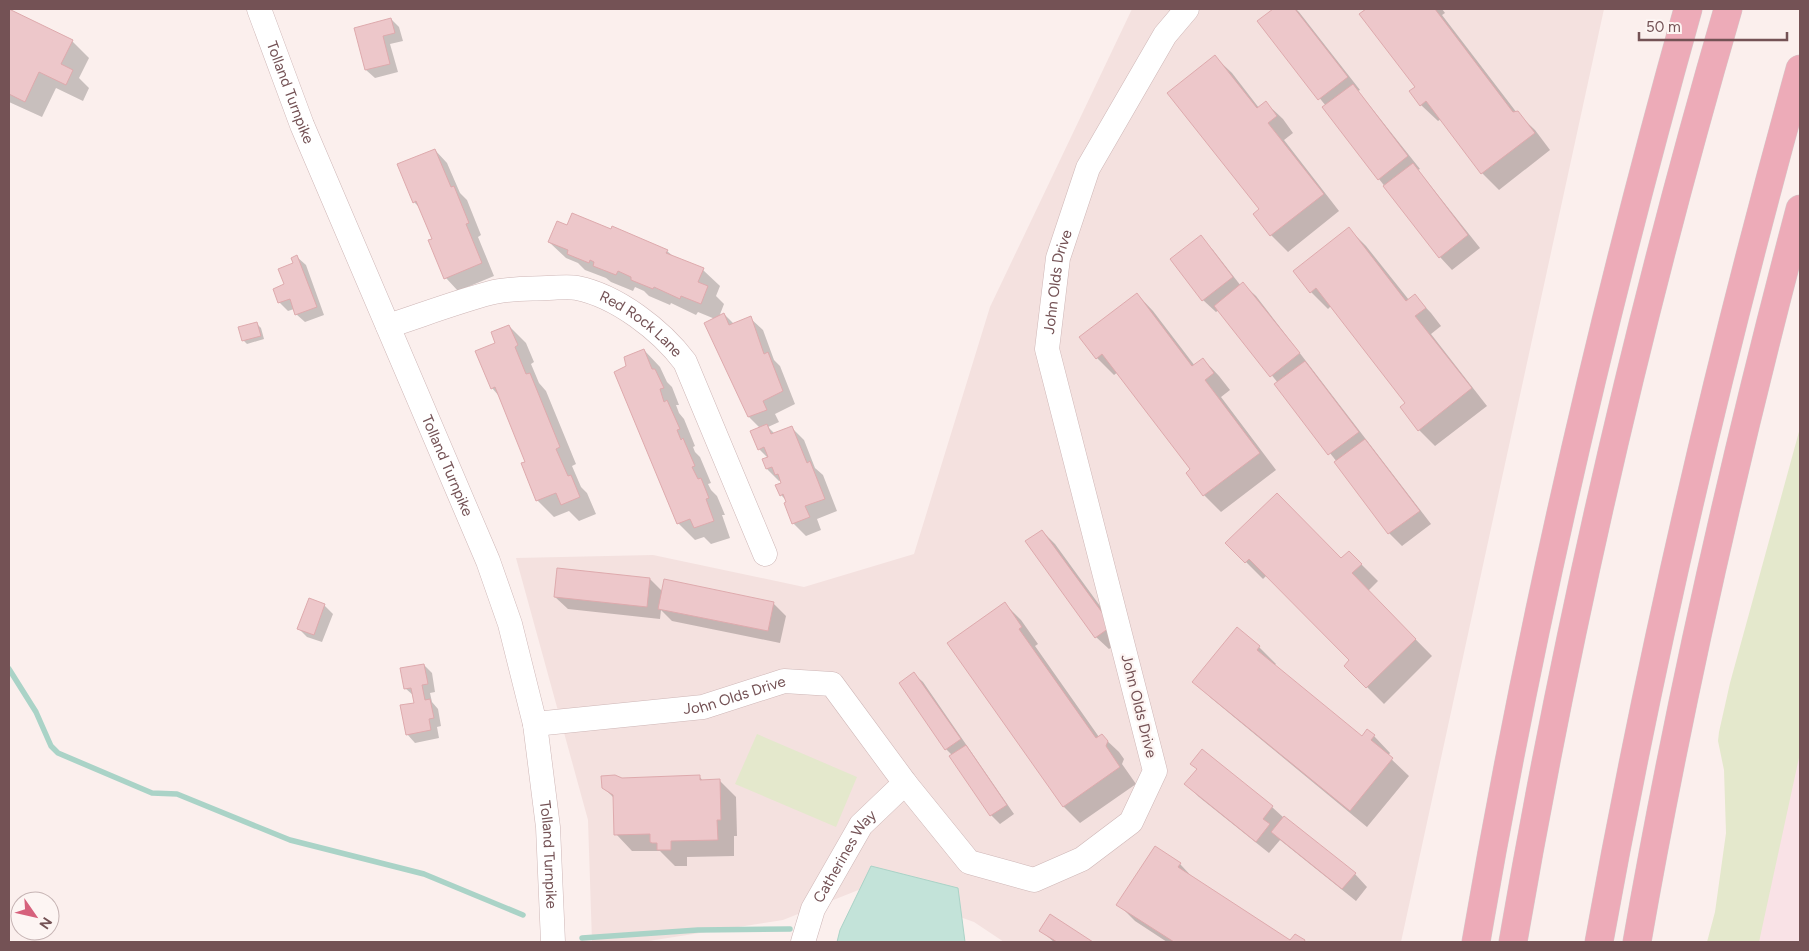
<svg xmlns="http://www.w3.org/2000/svg" width="1809" height="951" font-family="Figtree,sans-serif">
  <style>
    .residential { fill: #f4e1df }
    .commercial { fill: #f9e2e6 }
    .green { fill: #e4e8cc }
    .water { fill: #c3e3d9; stroke: #aad3c7 }
    .shadow { fill: #0003 }
    .lines { fill: none; stroke-linecap: round; stroke-linejoin: round }
    .stream { stroke: #aad3c7; stroke-width: 5.5 }
    .building { fill: #edc7ca; stroke: #deaaad }
    .minor-casing { stroke: #ceb6b6; stroke-width: 25 }
    .highway-casing { stroke: #d5cbcc; stroke-width: 29 }
    .minor { stroke: #fff; stroke-width: 24 }
    .highway { stroke: #edabb8; stroke-width: 28 }
    .labels { text-anchor: middle; dominant-baseline: central; stroke-width: 4.5; stroke-linejoin: round; paint-order: stroke }
    .street-label { font-size: 15px; fill: #745255; stroke: #fdf5f3 }
  </style>
  <rect width="100%" height="100%" fill="#fbefed"/>
  <path class="residential" d="M 1132,9 L 1604,9 L 1401,942 L 1004,942 L 974,922 L 871,885 L 783,920 L 642,942 L 592,942 L 588,820 L 516,558 L 653,555 L 804,587 L 914,554 L 990,307 Z"/>
  <path class="commercial" d="M 1800,637 L 1800,942 L 1727,942 Z"/>
  <path class="green" d="M 1800,428 L 1800,753 L 1759,942 L 1707,942 L 1715,912 L 1726,833 L 1724,770 L 1718,741 L 1719,732 L 1730,683 Z
    M 757,734 L 857,777 L 836,827 L 735,784 Z"/>
  <path class="water" d="M 871,866 L 958,888 L 965,942 L 837,942 L 840,930 Z"/>
  <path class="shadow" d="M 1275,9 L 1296,9 L 1299,12 L 1360,90 L 1358,91 L 1420,169 L 1418,170 L 1480,248 L 1452,270 L 1440,257 L 1379,179 L 1326,106 L 1258,22 Z
    M 1368,9 L 1442,9 L 1445,13 L 1442,15 L 1517,113 L 1535,130 L 1550,150 L 1499,190 L 1482,173 L 1441,119 L 1438,121 L 1421,105 L 1416,87 L 1361,14 Z
    M 9,11 L 72,41 L 89,58 L 79,78 L 89,88 L 83,101 L 56,88 L 42,117 L 9,102 Z
    M 391,19 L 399,27 L 403,41 L 390,44 L 398,72 L 375,78 L 366,70 Z
    M 1215,57 L 1232,73 L 1259,108 L 1266,103 L 1283,119 L 1293,133 L 1284,140 L 1339,211 L 1288,252 L 1271,235 L 1255,214 L 1261,210 Z
    M 435,150 L 447,163 L 460,193 L 467,200 L 481,235 L 478,237 L 494,276 L 458,291 L 446,278 L 433,239 L 421,209 L 414,202 Z
    M 568,227 L 667,251 L 674,257 L 703,270 L 720,286 L 716,296 L 724,304 L 719,317 L 724,314 L 734,324 L 750,318 L 763,330 L 774,360 L 780,366 L 795,404 L 775,414 L 779,422 L 768,427 L 775,434 L 791,427 L 804,440 L 815,468 L 823,475 L 837,511 L 817,519 L 821,530 L 806,536 L 793,523 L 787,501 L 781,495 L 783,483 L 782,480 L 779,481 L 767,469 L 768,458 L 759,449 L 760,428 L 749,417 L 706,323 L 715,319 L 698,312 L 696,315 L 671,303 L 670,305 L 649,296 L 644,291 L 635,287 L 633,291 L 611,282 L 606,278 L 585,270 L 578,263 L 566,258 L 549,242 Z
    M 1349,229 L 1366,246 L 1409,300 L 1415,296 L 1431,313 L 1441,326 L 1431,334 L 1487,406 L 1435,446 L 1419,430 L 1406,403 L 1331,306 L 1328,309 L 1311,292 Z
    M 1201,237 L 1213,250 L 1241,286 L 1243,284 L 1256,296 L 1431,524 L 1402,546 L 1389,533 L 1337,462 L 1276,384 L 1278,383 L 1219,310 L 1216,312 L 1203,300 Z
    M 297,257 L 306,265 L 324,315 L 305,322 L 296,314 L 294,309 L 288,311 L 280,303 L 274,289 L 285,285 Z
    M 1137,294 L 1153,311 L 1195,366 L 1203,359 L 1219,376 L 1230,390 L 1221,397 L 1276,470 L 1221,512 L 1204,495 L 1188,473 L 1191,470 L 1118,372 L 1114,375 L 1097,358 Z
    M 257,324 L 261,328 L 264,339 L 247,344 L 243,340 Z
    M 509,326 L 526,343 L 534,362 L 531,364 L 539,383 L 546,391 L 576,464 L 572,466 L 581,487 L 587,493 L 596,514 L 579,521 L 569,511 L 554,517 L 537,500 L 527,463 L 499,396 L 492,388 L 497,343 Z
    M 644,350 L 660,367 L 667,382 L 672,387 L 679,405 L 676,405 L 679,413 L 684,419 L 695,446 L 693,447 L 695,452 L 700,457 L 711,483 L 708,484 L 711,490 L 717,496 L 725,515 L 722,515 L 730,538 L 711,544 L 704,537 L 695,540 L 678,523 L 627,367 Z
    M 1042,531 L 1055,544 L 1124,639 L 1109,649 L 1096,637 Z
    M 1227,543 L 1341,560 L 1349,552 L 1378,581 L 1368,591 L 1432,656 L 1384,704 L 1346,666 L 1351,660 L 1267,575 L 1263,579 Z
    M 650,579 L 663,592 L 773,603 L 786,616 L 780,643 L 672,621 L 661,610 L 660,619 L 568,609 L 555,597 Z
    M 1005,604 L 1021,620 L 1038,644 L 1035,646 L 1099,737 L 1102,736 L 1119,752 L 1124,759 L 1122,764 L 1136,784 L 1080,823 L 1064,807 Z
    M 324,605 L 333,614 L 322,642 L 307,637 L 299,629 Z
    M 1259,647 L 1276,664 L 1274,666 L 1362,738 L 1374,736 L 1390,753 L 1388,756 L 1409,776 L 1367,827 L 1211,698 L 1194,682 Z
    M 424,665 L 432,673 L 435,692 L 430,693 L 432,702 L 438,709 L 441,726 L 437,727 L 439,738 L 415,743 L 407,734 L 415,704 L 414,696 L 405,688 Z
    M 914,674 L 923,682 L 1014,814 L 1000,824 L 991,815 L 951,757 L 953,756 L 946,749 L 900,683 Z
    M 699,776 L 703,781 L 719,780 L 736,797 L 737,836 L 734,836 L 734,856 L 687,857 L 687,866 L 675,866 L 660,851 L 632,851 L 616,834 L 615,799 L 603,787 L 622,779 Z
    M 1186,784 L 1272,807 L 1284,818 L 1355,874 L 1367,887 L 1356,901 L 1280,840 L 1269,853 L 1199,797 Z
    M 1180,864 L 1196,881 L 1291,942 L 1295,935 L 1306,942 L 1167,942 L 1135,921 L 1118,904 Z
    M 1050,916 L 1091,942 L 1054,942 L 1040,930 Z"/>
  <g class="lines">
    <path class="stream" d="M 9,669 L 36,712 L 51,746 L 58,753 L 152,793 L 177,794 L 290,840 L 424,874 L 523,915
      M 582,938 L 698,930 L 790,929"/>
  </g>
  <path class="building" d="M 9,9 L 73,40 L 61,64 L 73,70 L 66,85 L 39,72 L 25,102 L 9,94 Z
    M 1273,9 L 1295,9 L 1348,77 L 1318,100 L 1257,21 Z
    M 1366,9 L 1435,9 L 1513,112 L 1518,111 L 1535,133 L 1481,174 L 1426,101 L 1420,106 L 1409,91 L 1415,87 L 1359,14 Z
    M 391,18 L 395,33 L 383,36 L 390,64 L 365,70 L 354,28 Z
    M 1215,55 L 1257,108 L 1266,101 L 1277,116 L 1268,123 L 1324,194 L 1270,236 L 1253,214 L 1259,209 L 1167,93 Z
    M 1353,84 L 1408,156 L 1378,180 L 1322,107 Z
    M 435,149 L 451,187 L 454,186 L 469,223 L 466,224 L 482,263 L 444,279 L 428,240 L 432,239 L 416,201 L 413,203 L 397,164 Z
    M 1413,163 L 1468,235 L 1439,258 L 1383,186 Z
    M 572,213 L 611,229 L 612,226 L 668,250 L 666,253 L 704,268 L 698,282 L 708,286 L 701,304 L 681,296 L 680,299 L 654,287 L 653,289 L 631,280 L 631,277 L 618,271 L 616,275 L 593,266 L 594,262 L 590,260 L 589,263 L 567,254 L 568,250 L 548,242 L 557,221 L 567,225 Z
    M 1349,227 L 1406,301 L 1415,294 L 1426,308 L 1415,316 L 1472,388 L 1418,431 L 1400,407 L 1405,403 L 1316,288 L 1310,293 L 1293,271 Z
    M 1201,235 L 1233,277 L 1202,301 L 1170,259 Z
    M 297,255 L 317,307 L 295,315 L 290,299 L 278,303 L 273,289 L 284,284 L 278,269 L 293,263 L 291,258 Z
    M 1243,282 L 1300,353 L 1270,377 L 1214,306 Z
    M 1137,293 L 1192,366 L 1203,358 L 1214,373 L 1205,380 L 1260,453 L 1203,496 L 1186,473 L 1190,469 L 1102,354 L 1096,359 L 1079,337 Z
    M 724,313 L 729,325 L 751,316 L 764,354 L 768,352 L 783,391 L 763,401 L 767,410 L 748,417 L 704,323 Z
    M 257,322 L 261,336 L 242,341 L 238,327 Z
    M 509,325 L 518,345 L 515,347 L 526,374 L 530,373 L 560,447 L 556,449 L 568,476 L 571,475 L 580,497 L 561,505 L 556,493 L 536,501 L 521,463 L 525,462 L 495,387 L 491,389 L 475,351 L 495,343 L 491,332 Z
    M 644,349 L 652,369 L 655,369 L 664,388 L 660,389 L 664,402 L 667,400 L 680,429 L 677,430 L 681,440 L 683,438 L 695,466 L 692,467 L 698,479 L 701,478 L 709,498 L 706,499 L 714,521 L 694,528 L 690,519 L 677,524 L 614,372 L 626,366 L 624,357 Z
    M 1305,361 L 1359,432 L 1328,455 L 1274,384 Z
    M 767,424 L 771,434 L 792,426 L 807,463 L 810,461 L 825,499 L 805,506 L 810,517 L 792,524 L 784,503 L 786,502 L 783,494 L 780,496 L 775,485 L 781,483 L 778,474 L 775,475 L 772,467 L 766,469 L 762,459 L 768,457 L 764,447 L 758,450 L 750,431 Z
    M 1365,439 L 1420,511 L 1388,534 L 1334,462 Z
    M 1277,493 L 1341,558 L 1349,551 L 1362,564 L 1352,573 L 1416,639 L 1366,688 L 1344,666 L 1349,660 L 1249,559 L 1245,563 L 1225,543 Z
    M 1042,530 L 1112,626 L 1095,638 L 1025,541 Z
    M 557,568 L 650,578 L 647,607 L 554,597 Z
    M 664,579 L 774,602 L 768,631 L 658,609 Z
    M 309,598 L 325,604 L 314,635 L 297,629 Z
    M 1005,602 L 1022,627 L 1019,629 L 1096,738 L 1102,734 L 1108,741 L 1106,746 L 1120,767 L 1063,807 L 947,643 Z
    M 1237,627 L 1260,646 L 1257,650 L 1362,736 L 1367,729 L 1375,735 L 1371,740 L 1393,758 L 1350,811 L 1192,682 Z
    M 424,664 L 428,684 L 422,685 L 425,700 L 430,699 L 434,718 L 429,719 L 431,730 L 406,735 L 400,705 L 414,703 L 411,688 L 404,689 L 400,668 Z
    M 914,672 L 961,739 L 945,750 L 899,683 Z
    M 966,745 L 1007,805 L 990,816 L 949,756 Z
    M 1202,749 L 1273,806 L 1263,819 L 1270,824 L 1256,842 L 1184,784 L 1197,769 L 1190,764 Z
    M 615,775 L 622,778 L 700,775 L 700,780 L 720,779 L 721,820 L 717,820 L 718,840 L 671,841 L 671,850 L 657,850 L 657,843 L 652,843 L 650,842 L 650,834 L 614,835 L 613,795 L 602,788 L 601,776 Z
    M 1284,816 L 1356,873 L 1342,889 L 1271,832 Z
    M 1155,846 L 1181,863 L 1178,867 L 1290,940 L 1295,934 L 1305,940 L 1304,942 L 1174,942 L 1116,905 Z
    M 1050,914 L 1093,942 L 1057,942 L 1039,931 Z"/>
  <g class="lines">
    <g class="minor-casing">
      <g id="minor">
        <path id="s1" d="M 259,9 L 302,125 L 488,561 L 510,624 L 535,724 L 548,827 L 553,942"/>
        <path id="s2" d="M 388,326 C 422,315 456,302 490,293 C 508,288 528,289 547,288 C 556,288 568,286 577,288 C 617,296 661,330 685,362 L 765,554"/>
        <path id="s3" d="M 535,724 L 703,707 L 784,681 L 832,684 L 905,783 L 969,862 L 1034,880 L 1082,859 L 1131,822 L 1155,771 L 1047,349 L 1058,258 L 1088,168 L 1165,35 L 1187,9"/>
        <path id="s4" d="M 803,942 L 813,909 L 861,825 L 905,783"/>
      </g>
    </g>
    <g class="highway-casing">
      <path id="highway" d="M 1476,942 C 1530,627 1602,316 1688,9
        M 1513,942 C 1567,628 1639,315 1728,9
        M 1599,942 C 1652,648 1720,357 1800,69
        M 1637,942 C 1680,696 1736,451 1800,209"/>
    </g>
    <use href="#minor" class="minor"/>
    <use href="#highway" class="highway"/>
  </g>
  <g class="labels">
    <g class="street-label">
      <text stroke="none"><textPath href="#s1" startOffset="89">Tolland Turnpike</textPath></text>
      <text stroke="none"><textPath href="#s3" startOffset="1268">John Olds Drive</textPath></text>
      <text stroke="none"><textPath href="#s2" startOffset="269">Red Rock Lane</textPath></text>
      <text stroke="none"><textPath href="#s1" startOffset="494">Tolland Turnpike</textPath></text>
      <text stroke="none"><textPath href="#s3" startOffset="202">John Olds Drive</textPath></text>
      <text transform="translate(1139 706) rotate(76)">John Olds Drive</text>
      <text stroke="none"><textPath href="#s1" startOffset="899">Tolland Turnpike</textPath></text>
      <text stroke="none"><textPath href="#s4" startOffset="96">Catherines Way</textPath></text>
    </g>
  </g>
  <rect width="1809" height="951" fill="none" stroke="#745255" stroke-width="20"/>
  <g transform="translate(35 916) rotate(124)"><circle r="24" fill="#fdf5f3" stroke="#c6b4b4"/>
  <path d="M0-4L9 19L0 12L-9 19Z" fill="#d6617c"/>
  <text y="-8" font-size="14" font-weight="bold" text-anchor="middle" fill="#745255">N</text>
  </g>
  <path d="M1639 32v8h148v-8" fill="none" stroke="#745255" stroke-width="2.5"/>
  <text x="1646" y="32" font-size="15" fill="#745255" stroke="#fdf5f3" stroke-width="4" paint-order="stroke">50 m</text>
</svg>
